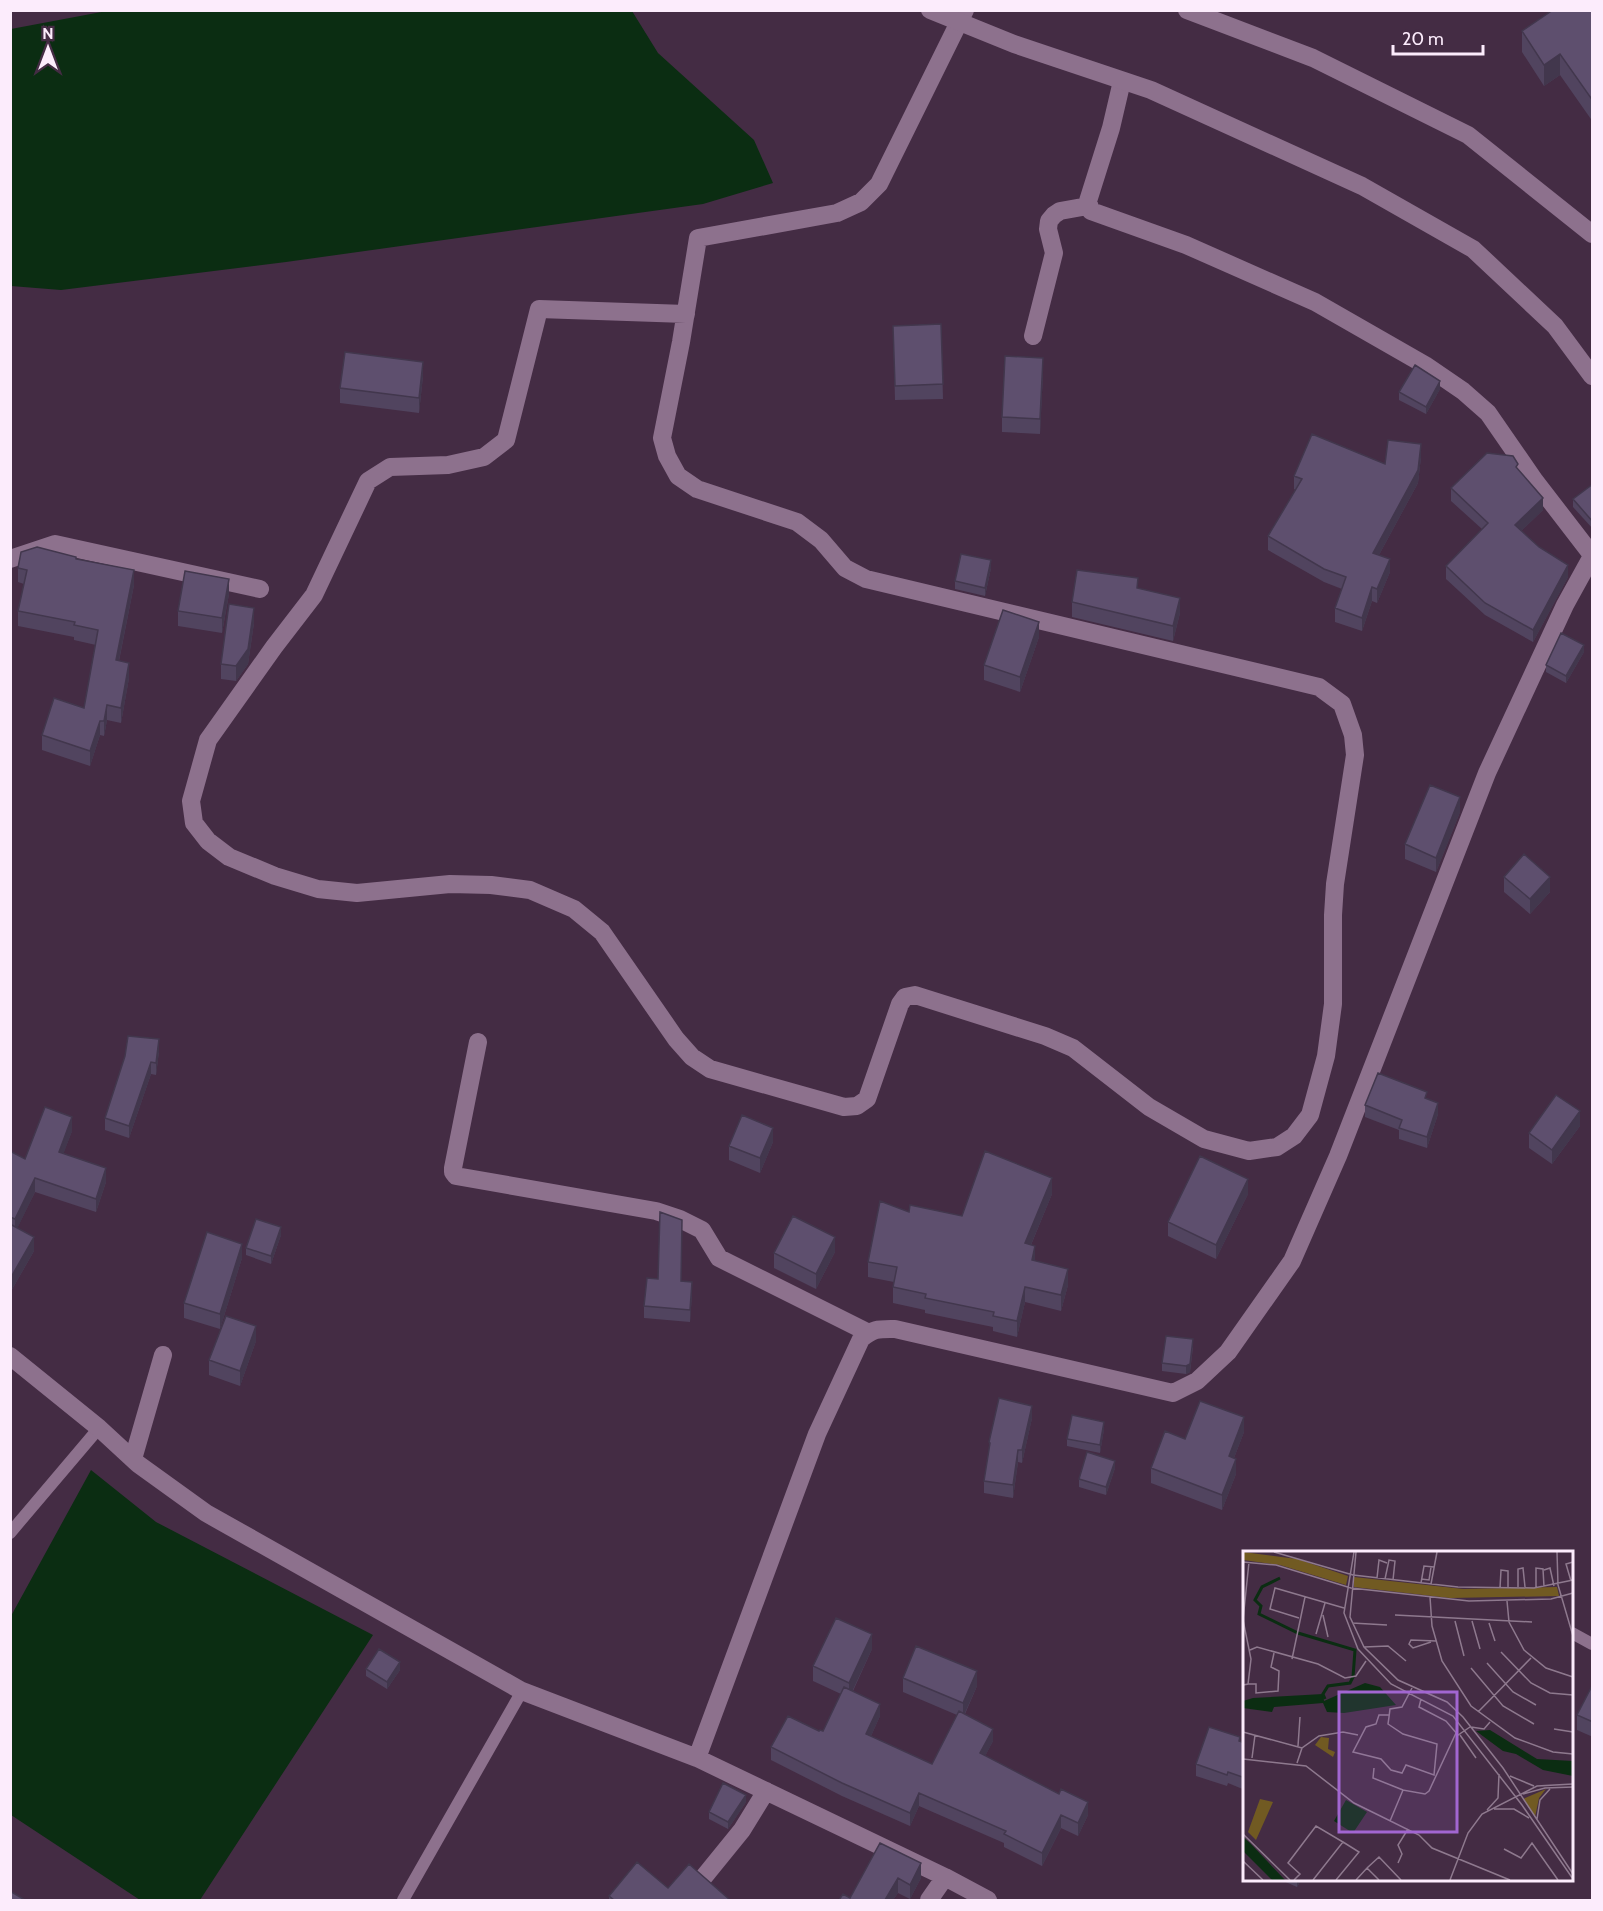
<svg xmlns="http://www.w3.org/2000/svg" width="1603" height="1911" font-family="Cabin,sans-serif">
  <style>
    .water { fill: #0b2d12 }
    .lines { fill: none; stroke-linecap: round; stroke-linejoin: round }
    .lane { stroke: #8d718d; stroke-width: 12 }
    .street { stroke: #8d718d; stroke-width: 18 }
    .secondary { stroke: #8d718d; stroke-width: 18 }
    .wall { fill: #51445f }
    .shaded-wall { fill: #42374d }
    .building { fill: #5e4f6e; stroke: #42374d; stroke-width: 1.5 }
    .inset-river { fill: none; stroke: #0b2d12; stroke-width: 3 }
    .inset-road { fill: none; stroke: #8e798e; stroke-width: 1.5 }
    .view { fill: #a266d1; fill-opacity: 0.15; stroke: #a266d1; stroke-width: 3 }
    .inset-edge { fill: none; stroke: #fcecfc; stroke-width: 3 }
  </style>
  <rect width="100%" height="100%" fill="#442c44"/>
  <path class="water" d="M 112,10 L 632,11 L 658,53 L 754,140 L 773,183 L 703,204 L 286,262 L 61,290 L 11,286 L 11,29 Z
    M 91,1470 L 156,1522 L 373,1635 L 200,1900 L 140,1900 L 11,1815 L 11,1616 Z"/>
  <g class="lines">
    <path class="lane" d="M 10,1533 L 99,1428
      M 1572,1633 L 1592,1644
      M 403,1900 L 522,1691"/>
    <path class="street" d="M 1122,81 L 1111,128 L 1088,201 L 1091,211 L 1186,245 L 1315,302 L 1425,365 L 1463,391 L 1488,413 L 1535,481 L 1592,555
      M 686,314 L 539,309 L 506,440 L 484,457 L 448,465 L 390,467 L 368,481 L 314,595 L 274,647 L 208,740 L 191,801 L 194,823 L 208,841 L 229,857 L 275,876 L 318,889 L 357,893 L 450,884 L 491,885 L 530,890 L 574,909 L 602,932 L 676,1039 L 692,1057 L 710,1069 L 844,1107 L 857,1106 L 867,1099 L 900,1004 L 905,997 L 915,995 L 1045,1036 L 1073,1048 L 1149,1107 L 1204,1139 L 1249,1151 L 1277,1147 L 1294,1136 L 1310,1115 L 1326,1056 L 1333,1004 L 1333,915 L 1335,884 L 1355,755 L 1353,735 L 1342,704 L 1319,687 L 866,579 L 845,568 L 821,540 L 797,522 L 697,489 L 678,476 L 667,456 L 662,438 L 681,342 L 698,238 L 837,213 L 861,202 L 879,184 L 965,10
      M 1033,336 L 1054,253 L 1048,229 L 1049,221 L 1054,215 L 1060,211 L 1088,206
      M 10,559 L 55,544 L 260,589
      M 478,1042 L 453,1168 L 453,1172 L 456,1176 L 656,1211 L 680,1219 L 702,1230 L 719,1258 L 869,1333
      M 10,1356 L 99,1428 L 138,1464 L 206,1513 L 522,1691 L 697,1758 L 945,1877 L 988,1900
      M 133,1459 L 163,1355
      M 697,1758 L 817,1434 L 861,1339 C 874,1328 879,1329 895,1329 L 1173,1393 L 1197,1381 L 1228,1352 L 1292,1261 L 1338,1156 L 1487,773 L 1565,605 L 1592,556
      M 703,1878 L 742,1830 L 766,1791
      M 929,1900 L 945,1877"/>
    <path class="secondary" d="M 930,10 L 1014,44 L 1151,90 L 1362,186 L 1473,249 L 1555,326 L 1592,376
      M 1187,10 L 1313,58 L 1468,135 L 1592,234"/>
  </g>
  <path class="wall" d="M 1593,10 L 1593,122 L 1560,75 L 1544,86 L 1522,52 L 1522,31 Z
    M 941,324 L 943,399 L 895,400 L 893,326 Z
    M 1043,372 L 1040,434 L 1002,432 L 1002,417 Z
    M 423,376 L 419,413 L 340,403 L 340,388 Z
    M 1440,389 L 1426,414 L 1399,400 L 1399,392 Z
    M 1421,457 L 1418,483 L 1379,555 L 1390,572 L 1377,603 L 1372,601 L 1362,631 L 1335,622 L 1335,608 L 1342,589 L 1324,582 L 1268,550 L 1268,536 L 1296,490 L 1294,489 L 1294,476 L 1385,464 Z
    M 1518,470 L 1543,510 L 1521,531 L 1568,577 L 1533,642 L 1485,615 L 1446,579 L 1446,566 L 1482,529 L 1451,501 L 1451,488 Z
    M 1593,484 L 1593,529 L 1573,507 L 1573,499 Z
    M 76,559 L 134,585 L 119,661 L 129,678 L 121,723 L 107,720 L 104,736 L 100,735 L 90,766 L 42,750 L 42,735 L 84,708 L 96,645 L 74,640 L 74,637 L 18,626 L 18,611 L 24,584 L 18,582 L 18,568 Z
    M 991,568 L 985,596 L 955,589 L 955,581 Z
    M 1138,588 L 1180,613 L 1173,641 L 1072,617 L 1072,602 Z
    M 229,594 L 222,633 L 178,626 L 178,611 Z
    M 254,623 L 248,664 L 236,681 L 221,679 L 221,664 Z
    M 1039,637 L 1020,692 L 984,680 L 984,665 Z
    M 1584,652 L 1566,683 L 1546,672 L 1546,665 Z
    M 1460,812 L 1436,872 L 1405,859 L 1405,844 Z
    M 1504,877 L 1550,892 L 1530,914 L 1504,892 Z
    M 159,1051 L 156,1075 L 151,1074 L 129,1138 L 105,1130 L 105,1118 Z
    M 1427,1099 L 1438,1114 L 1427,1148 L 1399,1139 L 1399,1130 L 1365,1117 L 1365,1105 Z
    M 1580,1126 L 1552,1164 L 1529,1148 L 1529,1133 Z
    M 72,1131 L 63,1154 L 106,1182 L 96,1212 L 35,1192 L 17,1228 L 34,1251 L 10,1293 L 10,1151 L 25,1159 Z
    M 773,1142 L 760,1173 L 729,1160 L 729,1146 Z
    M 1052,1194 L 1031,1245 L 1035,1261 L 1068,1285 L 1061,1311 L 1025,1302 L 1017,1337 L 993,1331 L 993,1327 L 925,1313 L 925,1310 L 893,1303 L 893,1287 L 894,1282 L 868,1277 L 868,1262 L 909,1212 L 962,1216 Z
    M 1248,1194 L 1216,1259 L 1168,1236 L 1168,1222 Z
    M 281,1235 L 271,1264 L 246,1255 L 246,1248 Z
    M 835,1252 L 816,1289 L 774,1268 L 774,1253 Z
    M 242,1258 L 220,1329 L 184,1318 L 184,1303 Z
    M 681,1281 L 692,1294 L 690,1322 L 644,1318 L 644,1306 Z
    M 256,1341 L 240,1386 L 209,1375 L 209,1360 Z
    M 1193,1347 L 1190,1372 L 1186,1374 L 1162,1371 L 1162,1363 Z
    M 1032,1418 L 1022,1463 L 1018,1462 L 1013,1498 L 984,1493 L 984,1481 L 989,1452 L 989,1442 Z
    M 1104,1429 L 1100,1453 L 1067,1446 L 1067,1439 Z
    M 1244,1432 L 1234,1458 L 1236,1474 L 1222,1510 L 1151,1483 L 1151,1468 L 1185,1439 Z
    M 1115,1468 L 1106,1495 L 1079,1487 L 1079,1479 Z
    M 872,1649 L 853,1691 L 880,1716 L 871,1736 L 932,1764 L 957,1715 L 903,1692 L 903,1678 L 977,1686 L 965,1714 L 993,1741 L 985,1756 L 1088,1815 L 1078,1836 L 1061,1828 L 1042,1866 L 1004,1847 L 1004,1843 L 919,1806 L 910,1826 L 842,1796 L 771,1760 L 771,1747 L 823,1731 L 841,1694 L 813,1681 L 813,1666 Z
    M 366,1669 L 400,1670 L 387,1689 L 366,1676 Z
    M 1593,1684 L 1593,1737 L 1577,1730 L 1577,1715 Z
    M 1240,1741 L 1245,1743 L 1245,1790 L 1228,1783 L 1227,1786 L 1196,1776 L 1196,1764 Z
    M 746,1802 L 728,1829 L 709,1819 L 709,1812 Z
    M 880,1843 L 921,1878 L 910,1899 L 898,1893 L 893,1900 L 839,1900 L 850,1898 Z
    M 1281,1880 L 1301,1880 L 1297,1887 Z
    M 668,1888 L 730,1900 L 609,1900 L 609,1896 Z"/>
  <path class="shaded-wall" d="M 1560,54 L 1560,75 L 1544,86 L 1544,65 Z
    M 1043,358 L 1043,372 L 1040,434 L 1040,419 Z
    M 423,362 L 423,376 L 419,413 L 419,398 Z
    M 1440,381 L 1440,389 L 1426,414 L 1426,407 Z
    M 1421,444 L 1421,457 L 1418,483 L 1373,566 L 1373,553 Z
    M 1543,498 L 1543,510 L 1515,537 L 1515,525 Z
    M 1390,559 L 1390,572 L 1377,603 L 1377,589 Z
    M 991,560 L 991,568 L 985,596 L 985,588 Z
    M 1568,565 L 1568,577 L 1533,642 L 1533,630 Z
    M 134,570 L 134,585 L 116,675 L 116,660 Z
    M 229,579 L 229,594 L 222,633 L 222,618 Z
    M 1372,587 L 1372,601 L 1362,631 L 1362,618 Z
    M 1180,598 L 1180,613 L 1173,641 L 1173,626 Z
    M 254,608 L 254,623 L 248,664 L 236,681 L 236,666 Z
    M 1039,622 L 1039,637 L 1020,692 L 1020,677 Z
    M 1584,645 L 1584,652 L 1566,683 L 1566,676 Z
    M 129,663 L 129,678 L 121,723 L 121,708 Z
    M 107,705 L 107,720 L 104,736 L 104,721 Z
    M 100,721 L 100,735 L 90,766 L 90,751 Z
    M 1460,797 L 1460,812 L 1436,872 L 1436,858 Z
    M 1550,877 L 1550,892 L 1530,914 L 1530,899 Z
    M 159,1039 L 159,1051 L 156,1075 L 156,1063 Z
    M 151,1062 L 151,1074 L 129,1138 L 129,1126 Z
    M 1438,1103 L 1438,1114 L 1427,1148 L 1427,1137 Z
    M 1580,1111 L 1580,1126 L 1552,1164 L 1552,1150 Z
    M 72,1117 L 72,1131 L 59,1166 L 59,1152 Z
    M 773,1128 L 773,1142 L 760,1173 L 760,1158 Z
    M 106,1168 L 106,1182 L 96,1212 L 96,1199 Z
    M 35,1178 L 35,1192 L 15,1233 L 15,1219 Z
    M 1052,1178 L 1052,1194 L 1025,1259 L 1025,1243 Z
    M 1248,1179 L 1248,1194 L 1216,1259 L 1216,1245 Z
    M 281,1227 L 281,1235 L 271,1264 L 271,1256 Z
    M 34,1237 L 34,1251 L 10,1293 L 10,1279 Z
    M 835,1237 L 835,1252 L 816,1289 L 816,1274 Z
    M 242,1244 L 242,1258 L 220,1329 L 220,1314 Z
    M 1035,1246 L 1035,1261 L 1032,1260 Z
    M 1068,1269 L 1068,1285 L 1061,1311 L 1061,1295 Z
    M 692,1282 L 692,1294 L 690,1322 L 690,1310 Z
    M 1025,1287 L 1025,1302 L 1017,1337 L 1017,1321 Z
    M 256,1326 L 256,1341 L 240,1386 L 240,1371 Z
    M 1193,1339 L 1190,1372 L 1186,1374 L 1186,1366 Z
    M 1032,1406 L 1032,1418 L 1022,1463 L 1022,1450 Z
    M 1244,1417 L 1244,1432 L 1229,1471 L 1229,1456 Z
    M 1104,1422 L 1104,1429 L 1100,1453 L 1100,1445 Z
    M 1018,1450 L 1018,1462 L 1013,1498 L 1013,1485 Z
    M 1236,1459 L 1236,1474 L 1222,1510 L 1222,1495 Z
    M 1115,1461 L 1115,1468 L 1106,1495 L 1106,1487 Z
    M 872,1634 L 872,1649 L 849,1698 L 849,1683 Z
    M 400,1662 L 400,1670 L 387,1689 L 387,1682 Z
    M 977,1671 L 977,1686 L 963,1717 L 963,1703 Z
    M 880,1704 L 880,1716 L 866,1747 L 866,1734 Z
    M 993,1729 L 993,1741 L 980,1766 L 980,1753 Z
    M 919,1793 L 919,1806 L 910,1826 L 910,1813 Z
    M 746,1795 L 746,1802 L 728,1829 L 728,1822 Z
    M 1088,1802 L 1088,1815 L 1078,1836 L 1078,1823 Z
    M 1061,1815 L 1061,1828 L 1042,1866 L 1042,1853 Z
    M 921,1863 L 921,1878 L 910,1899 L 910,1885 Z
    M 898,1878 L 898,1893 L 893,1900 L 885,1900 Z
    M 1297,1880 L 1301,1880 L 1297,1887 Z"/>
  <path class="building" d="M 1553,10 L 1593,10 L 1593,101 L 1560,54 L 1544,65 L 1522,31 Z
    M 941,324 L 943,384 L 895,386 L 893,326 Z
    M 345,352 L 423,362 L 419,398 L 340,388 Z
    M 1005,356 L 1043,358 L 1040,419 L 1002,417 Z
    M 1415,365 L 1440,381 L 1426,407 L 1399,392 Z
    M 1312,434 L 1385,464 L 1388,440 L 1421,444 L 1418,470 L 1373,553 L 1390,559 L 1377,589 L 1372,587 L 1362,618 L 1335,608 L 1346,577 L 1324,569 L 1268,536 L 1302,479 L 1294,476 Z
    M 1487,453 L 1513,456 L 1518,464 L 1516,467 L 1543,498 L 1515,525 L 1539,547 L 1568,565 L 1533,630 L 1485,603 L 1446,566 L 1488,523 L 1451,488 Z
    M 1593,484 L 1593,522 L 1573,499 Z
    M 37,547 L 76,557 L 76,559 L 134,570 L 116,660 L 129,663 L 121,708 L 107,705 L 104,721 L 100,721 L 90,751 L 42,735 L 54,698 L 84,708 L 98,630 L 74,625 L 75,622 L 18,611 L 27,570 L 18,568 L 21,552 Z
    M 961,554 L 991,560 L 985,588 L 955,581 Z
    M 1077,570 L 1138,578 L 1137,588 L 1180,598 L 1173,626 L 1072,602 Z
    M 185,571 L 229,579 L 222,618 L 178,611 Z
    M 229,604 L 254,608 L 248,649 L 236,666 L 221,664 Z
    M 1003,610 L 1039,622 L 1020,677 L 984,665 Z
    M 1561,633 L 1584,645 L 1566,676 L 1546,665 Z
    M 1430,785 L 1460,797 L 1436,858 L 1405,844 Z
    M 1524,854 L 1550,877 L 1530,899 L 1504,877 Z
    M 128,1036 L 159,1039 L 156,1063 L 151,1062 L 129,1126 L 105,1118 L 125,1056 Z
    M 1378,1073 L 1427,1092 L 1425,1098 L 1438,1103 L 1427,1137 L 1399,1128 L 1402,1120 L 1365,1105 Z
    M 1556,1095 L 1580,1111 L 1552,1150 L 1529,1133 Z
    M 45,1107 L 72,1117 L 59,1152 L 106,1168 L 96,1199 L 35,1178 L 15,1219 L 10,1217 L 10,1151 L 25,1159 Z
    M 742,1115 L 773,1128 L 760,1158 L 729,1146 Z
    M 985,1151 L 1052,1178 L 1025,1243 L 1035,1246 L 1032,1260 L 1068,1269 L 1061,1295 L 1025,1287 L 1017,1321 L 993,1316 L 994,1312 L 925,1298 L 926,1294 L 893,1287 L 897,1267 L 868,1262 L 880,1201 L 909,1212 L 910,1205 L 962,1216 Z
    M 1200,1156 L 1248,1179 L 1216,1245 L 1168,1222 Z
    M 660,1212 L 682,1220 L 681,1281 L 692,1282 L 690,1310 L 644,1306 L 647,1278 L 658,1279 Z
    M 793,1216 L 835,1237 L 816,1274 L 774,1253 Z
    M 256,1219 L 281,1227 L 271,1256 L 246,1248 Z
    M 10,1224 L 34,1237 L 10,1279 Z
    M 207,1232 L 242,1244 L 220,1314 L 184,1303 Z
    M 226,1316 L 256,1326 L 240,1371 L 209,1360 Z
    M 1166,1336 L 1193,1339 L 1190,1364 L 1186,1366 L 1162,1363 Z
    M 999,1398 L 1032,1406 L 1022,1450 L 1018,1450 L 1013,1485 L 984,1481 L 990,1443 L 989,1442 Z
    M 1200,1401 L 1244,1417 L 1229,1456 L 1236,1459 L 1222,1495 L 1151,1468 L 1165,1431 L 1185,1439 Z
    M 1072,1415 L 1104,1422 L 1100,1445 L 1067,1439 Z
    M 1087,1452 L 1115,1461 L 1106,1487 L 1079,1479 Z
    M 836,1618 L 872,1634 L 849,1683 L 813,1666 Z
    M 916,1646 L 977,1671 L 963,1703 L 903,1678 Z
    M 379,1649 L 400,1662 L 387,1682 L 366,1669 Z
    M 1593,1684 L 1593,1722 L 1577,1715 Z
    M 844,1687 L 880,1704 L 866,1734 L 932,1764 L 959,1711 L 993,1729 L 980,1753 L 1059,1794 L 1061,1789 L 1088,1802 L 1078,1823 L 1061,1815 L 1042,1853 L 1004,1834 L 1006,1831 L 919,1793 L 910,1813 L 842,1783 L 771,1747 L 788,1716 L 819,1731 L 820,1730 L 823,1731 Z
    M 1209,1727 L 1240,1737 L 1239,1741 L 1245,1743 L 1245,1778 L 1228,1772 L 1227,1775 L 1196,1764 Z
    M 723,1783 L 746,1795 L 728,1822 L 709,1812 Z
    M 880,1843 L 921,1863 L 910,1885 L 898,1878 L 885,1900 L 839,1900 L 843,1894 L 850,1898 Z
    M 637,1862 L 668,1888 L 689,1864 L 730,1900 L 614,1900 L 609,1896 Z
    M 10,1891 L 25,1900 L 10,1900 Z"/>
  <g transform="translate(1243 1551)">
    <rect width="330" height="330" fill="#442c44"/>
    <path d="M 0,1 L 54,8 L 105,25 L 103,34 L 37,14 L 0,9 ZM 111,26 L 220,38 L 314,36 L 316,45 L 207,47 L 111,36 ZM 78,186 L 86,187 L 85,198 L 92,201 L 90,206 L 72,194 ZM 303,238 L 296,247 L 292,266 L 280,248 ZM 17,248 L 30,251 L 13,289 L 5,281 Z" fill="#715a22"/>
    <path d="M 122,132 L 137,136 L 153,154 L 101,162 L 84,161 L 80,152 L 31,156 L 29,161 L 0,157 L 0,150 L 10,147 L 80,143 L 81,150 ZM 247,179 L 294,208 L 330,210 L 330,225 L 300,219 L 273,203 L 260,200 L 233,180 ZM 103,249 L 124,261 L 110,282 L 91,270 ZM 0,286 L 7,292 L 42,329 L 29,329 L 0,300 Z" fill="#0b2d12"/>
    <path class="inset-river" d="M 37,27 L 19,36 L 12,49 L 18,55 L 16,63 L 55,82 L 112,99 L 110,126 L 107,132 L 85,135 L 80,143 L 82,148"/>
    <path class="inset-road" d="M 31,1 L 110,24 L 215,36 L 291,37 L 330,29M 111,1 L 101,62 L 115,98 L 148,133 L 210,165 L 279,254 L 330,328M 113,1 L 107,66 L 121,96 L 155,129 L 204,151 L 220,166 L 260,217 L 330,323M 314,1 L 315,34 L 330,85M 0,11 L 33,14 L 108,37 L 226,50 L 308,48 L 330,42M 301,19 L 307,17 L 311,35M 134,27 L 136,9 L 144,12M 142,28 L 146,9 L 152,10 L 150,29M 178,28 L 186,29 L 188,16M 328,30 L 323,13 L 330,11M 178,32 L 181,15 L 191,16M 188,33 L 194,1M 275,36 L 275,18 L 280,17 L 282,36M 293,36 L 293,17 L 300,18 L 301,36M 257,37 L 258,19 L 265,20 L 265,36M 187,46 L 189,75 L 199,110 L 228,155 L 272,187 L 310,201 L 330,203M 264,50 L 266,71 L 281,99 L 303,117 L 330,126M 80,64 L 85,86M 152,64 L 289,71M 56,67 L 27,58 L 32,37 L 101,57M 212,70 L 221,105M 229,70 L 237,98M 109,72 L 144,74M 246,72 L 252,90M 73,83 L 82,52M 188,91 L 170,97 L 166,93 L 168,89 L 193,90M 121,96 L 145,95 L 163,110M 7,99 L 14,96 L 75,113 L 102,127 L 113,125 L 123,110M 258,101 L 288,132 L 307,142 L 330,144M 49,108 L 62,46M 244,112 L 270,141 L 293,154M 228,117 L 260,155 L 291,173M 5,133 L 13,133 L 13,142 L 35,140 L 36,120 L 28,116 L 31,102M 0,134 L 5,133 L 8,108 L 0,69 L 6,11M 178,148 L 176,156 L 203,170 L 215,184 L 227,176M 235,161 L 288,107M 146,164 L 136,164 L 133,173 L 123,176 L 110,201 L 138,208 L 148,219 L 159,222 L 163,214 L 191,224 L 194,193 L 160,183 L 145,173 L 146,166 L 147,158 L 159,156 L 169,137M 228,176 L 241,178 L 247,171M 311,178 L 330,181M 0,181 L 59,197M 217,184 L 233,207M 55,195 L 57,166M 9,207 L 12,184M 0,208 L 63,215 L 111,252 L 176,284 L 189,297 L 267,329M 54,212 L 59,197 L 76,185 L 100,181 L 115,184M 131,217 L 130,227 L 160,239M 267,225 L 291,235M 280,243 L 302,237 L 330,236M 251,258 L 271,258 L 286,267M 244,259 L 255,247 L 256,223M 294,268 L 297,249 L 307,238M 147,270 L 160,239 L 182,243 L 186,240 L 213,182M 0,283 L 47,329M 261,298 L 278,307 L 289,292 L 315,329M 0,310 L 20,329M 155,312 L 159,303 L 155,294 L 165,278M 124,317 L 136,306 L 158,329M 51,329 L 57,323 L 45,312 L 73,275 L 100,291 L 70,329M 93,329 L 116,301 L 100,291M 113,329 L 124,317 L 136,329M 207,329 L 225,282 L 239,263 L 294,235 L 330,233"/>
    <path class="view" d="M 96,141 L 214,141 L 214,281 L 96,281 Z"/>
    <rect width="330" height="330" class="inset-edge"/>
  </g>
  <rect width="1603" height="1911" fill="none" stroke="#fcecfc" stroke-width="24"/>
  <g transform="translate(48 48)" stroke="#442c44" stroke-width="4.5" paint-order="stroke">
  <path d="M0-4.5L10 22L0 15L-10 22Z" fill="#fcecfc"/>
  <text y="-9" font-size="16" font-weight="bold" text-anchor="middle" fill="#fcecfc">N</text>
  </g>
  <path d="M1393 45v9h90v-9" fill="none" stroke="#fcecfc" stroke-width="3"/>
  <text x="1402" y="45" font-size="18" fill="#fcecfc" stroke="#442c44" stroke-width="4.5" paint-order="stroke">20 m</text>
</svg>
